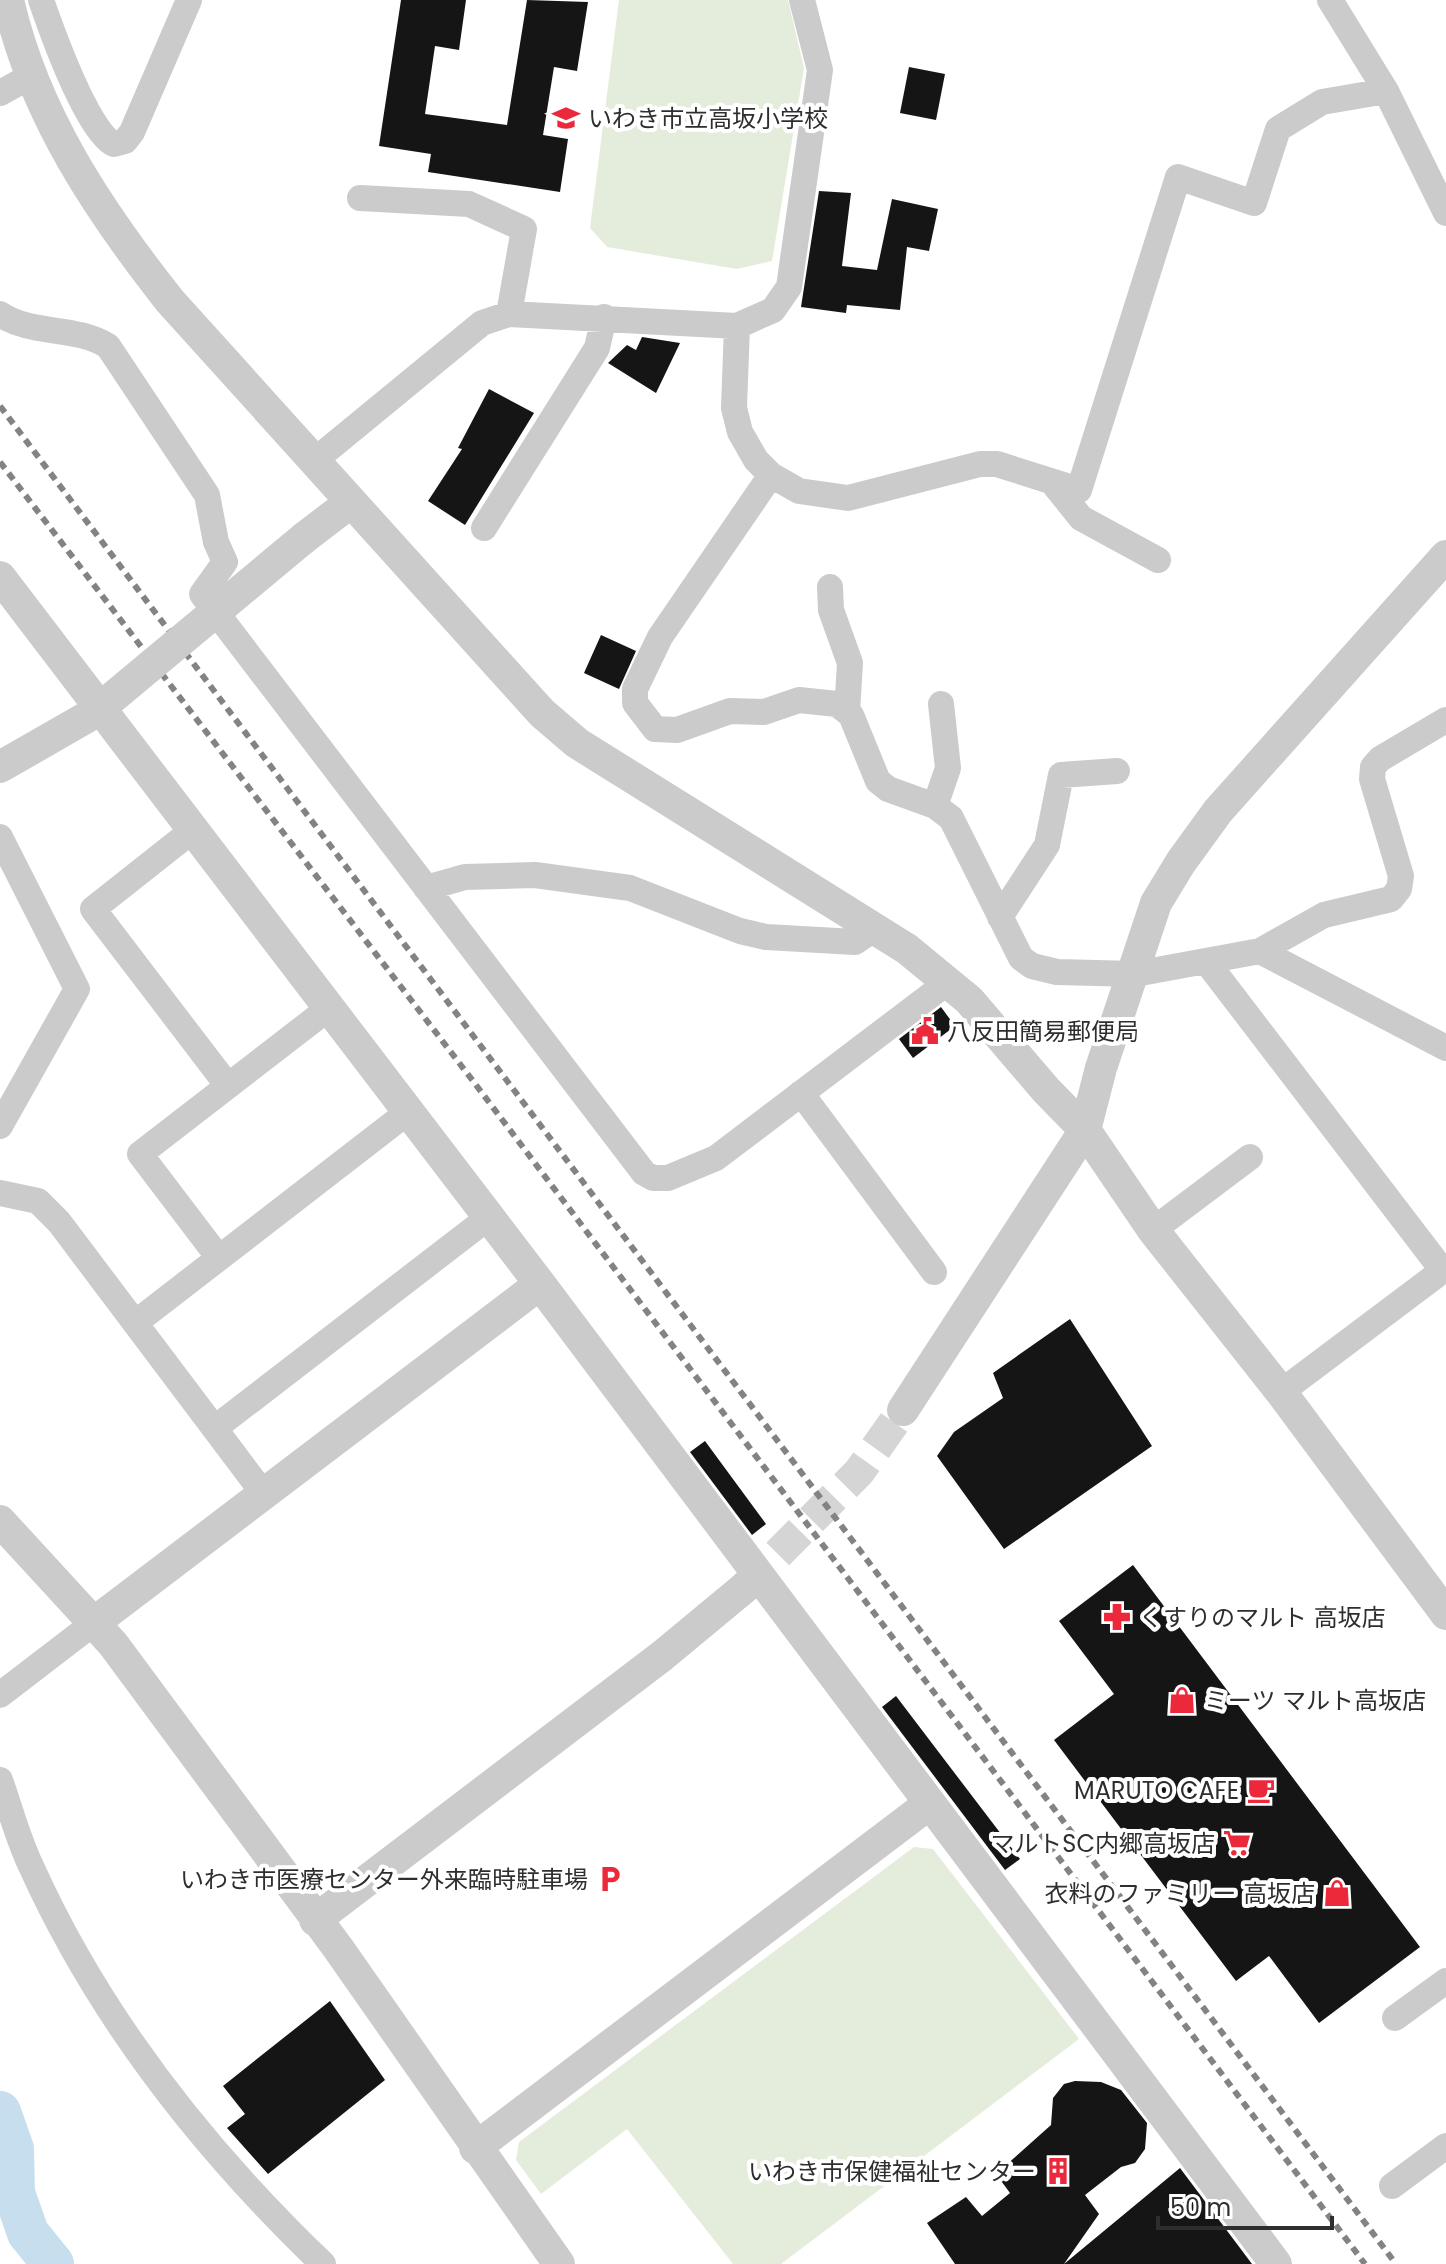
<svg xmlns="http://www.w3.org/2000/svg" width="1446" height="2264" font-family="Poppins,'Noto Sans JP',sans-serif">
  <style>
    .green { fill: #e4ecdb }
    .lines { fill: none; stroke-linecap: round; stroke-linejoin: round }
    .river { stroke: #c6deed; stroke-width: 42 }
    .building { fill: #151515 }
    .tertiary-tunnel { stroke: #d5d5d5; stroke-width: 32; stroke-dasharray: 32 16; stroke-linecap: butt }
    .minor { stroke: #cbcbcb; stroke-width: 26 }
    .tertiary { stroke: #cbcbcb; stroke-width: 32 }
    .rail { stroke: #838383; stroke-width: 6; stroke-dasharray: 8 6; stroke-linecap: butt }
    .tertiary-bridge { stroke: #cbcbcb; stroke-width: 32 }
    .labels { text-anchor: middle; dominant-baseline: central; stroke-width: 8; stroke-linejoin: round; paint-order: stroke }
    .poi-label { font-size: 24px; fill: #2e2e2e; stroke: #fff; text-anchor: end }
  </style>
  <rect width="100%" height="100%" fill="#fff"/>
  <path class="green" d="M 619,0 L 788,0 L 804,68 L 772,261 L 737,269 L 607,247 L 590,228 Z
    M 914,1847 L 933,1849 L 1079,2039 L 781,2264 L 733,2264 L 627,2129 L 541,2194 L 516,2160 L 519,2142 Z"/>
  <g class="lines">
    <path class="river" d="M 0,2112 L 13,2149 L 14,2193 L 28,2233 L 53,2264"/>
  </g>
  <path class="building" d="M 401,0 L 466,0 L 459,50 L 435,46 L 425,114 L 507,125 L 527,0 L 588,2 L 577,71 L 554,67 L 543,135 L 568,139 L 560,192 L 428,172 L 431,154 L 379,146 Z
    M 909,67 L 945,74 L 936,120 L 900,113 Z
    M 819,191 L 851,193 L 842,266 L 877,270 L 892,199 L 938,209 L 929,251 L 907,247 L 900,310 L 847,305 L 846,313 L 801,307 Z
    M 642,337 L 680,343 L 656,393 L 608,363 L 627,345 L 636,350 Z
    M 489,389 L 534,413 L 465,525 L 428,501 L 462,449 L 458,448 Z
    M 601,635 L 636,651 L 619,689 L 584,673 Z
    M 941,1007 L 955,1026 L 913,1058 L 899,1039 Z
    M 1070,1319 L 1152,1446 L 1004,1549 L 937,1456 L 954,1432 L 1003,1398 L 993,1373 Z
    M 705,1441 L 766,1524 L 752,1535 L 690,1452 Z
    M 1133,1565 L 1420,1947 L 1319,2023 L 1269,1956 L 1236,1981 L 1054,1740 L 1114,1694 L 1059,1621 Z
    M 896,1696 L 1020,1859 L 1005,1870 L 882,1707 Z
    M 330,2001 L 385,2080 L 268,2174 L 227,2128 L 245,2114 L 223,2086 Z
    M 1075,2081 L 1101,2082 L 1121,2090 L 1147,2123 L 1145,2149 L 1135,2163 L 1121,2167 L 1085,2195 L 1099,2214 L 1064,2264 L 955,2264 L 927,2223 L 966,2197 L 982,2216 L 1010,2193 L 996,2174 L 1051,2125 L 1053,2098 L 1064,2084 Z
    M 1180,2168 L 1252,2264 L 1064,2264 Z"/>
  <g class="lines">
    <path class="tertiary-tunnel" d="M 744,1588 L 859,1472 L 903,1410"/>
    <path class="minor" d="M 41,0 C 51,29 88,133 114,144 L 125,141 L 132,132 L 189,0
      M 1330,0 L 1386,91 L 1446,213
      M 0,93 L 29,77
      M 360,198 L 469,204 L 524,229 L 509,314
      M 0,314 C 33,336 74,325 108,346 L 207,495 L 216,542 L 225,562 L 202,594 L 644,1173 L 653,1178 L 668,1178 L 716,1158 L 948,982
      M 737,326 L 734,408 L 740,432 L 756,460 L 771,475 L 799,491 L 848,498 L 980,464 L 997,464 L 1079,490 L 1178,177 L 1254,203 L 1278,129 L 1322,102 L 1386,91
      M 314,461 L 482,323 L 509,314 L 737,326 L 773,310 L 789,287 L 820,70 L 802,0
      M 771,475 L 660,637 L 635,689 L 635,703 L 655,729 L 677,730 L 730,711 L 764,712 L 799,700 L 837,704 L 851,715 L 878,781 L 888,789 L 935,806 L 951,818 L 1021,958 L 1032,966 L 1057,972 L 1135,974 L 1260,951 L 1446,1048
      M 1052,482 L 1081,518 L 1158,560
      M 484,528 L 597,348 L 604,317
      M 830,587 L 831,610 L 850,663 L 847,712
      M 935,806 L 948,768 L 941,704
      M 193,830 L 93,909 L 228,1086
      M 0,837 L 77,989 L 0,1126
      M 426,888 L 465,877 L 535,875 L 630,888 L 740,931 L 766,937 L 855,942 L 874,929
      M 1000,917 L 1047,845 L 1061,775 L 1117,771
      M 1260,951 L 1324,915 L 1391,899 L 1399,889 L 1401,876 L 1372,779 L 1373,767 L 1380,759 L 1446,720
      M 1206,961 L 1443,1271
      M 801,1093 L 934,1272
      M 0,1193 L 38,1201 L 59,1222 L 263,1493
      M 1153,1230 L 1250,1157
      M 219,1258 L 140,1154 L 329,1008
      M 135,1323 L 408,1112
      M 1281,1392 L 1446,1268
      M 215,1428 L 489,1217
      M 0,1695 L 95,1622
      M 0,1780 C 10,1808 18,1839 31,1866 C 99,2017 204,2150 323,2264
      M 1395,2018 L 1446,1981
      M 1392,2186 L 1446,2146"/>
    <path class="tertiary" d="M 8,0 C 34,114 98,210 170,301 L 542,713 L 577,743 L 907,949 L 969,1000 L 1046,1090 L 1085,1130 L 1153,1230 L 1281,1392 L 1446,1614
      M 304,538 L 351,502
      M 0,577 L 540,1284 L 1276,2264
      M 903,1410 L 1085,1130 L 1101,1068 L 1156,903 L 1181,862 L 1218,811 L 1446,556
      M 0,1521 L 113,1644 L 338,1948 L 559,2264
      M 95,1622 L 540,1284
      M 315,1920 L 662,1656 L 744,1588
      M 475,2148 L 929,1804"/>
    <path class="rail" d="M 0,406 L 1396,2264
      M 0,462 L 473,1081 L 1365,2264"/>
    <path class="tertiary-bridge" d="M 0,767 L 94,713 L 304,538"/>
  </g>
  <defs>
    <g id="school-bare" transform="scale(2.16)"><path d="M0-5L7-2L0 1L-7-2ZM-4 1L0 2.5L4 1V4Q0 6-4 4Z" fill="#ec293a" stroke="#fff" stroke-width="2.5" paint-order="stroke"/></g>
    <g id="civic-bare" transform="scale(2.16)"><path d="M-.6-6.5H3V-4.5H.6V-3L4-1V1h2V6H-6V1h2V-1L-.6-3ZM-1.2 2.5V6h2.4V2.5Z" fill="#ec293a" stroke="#fff" stroke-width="2.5" paint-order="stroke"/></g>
    <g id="pharmacy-bare" transform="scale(2.16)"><path d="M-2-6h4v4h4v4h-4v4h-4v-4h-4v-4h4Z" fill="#ec293a" stroke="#fff" stroke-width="2.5" paint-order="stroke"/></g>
    <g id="shop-bare" transform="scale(2.16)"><path d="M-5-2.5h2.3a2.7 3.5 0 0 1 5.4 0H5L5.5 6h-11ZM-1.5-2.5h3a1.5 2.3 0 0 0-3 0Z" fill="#ec293a" stroke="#fff" stroke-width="2.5" paint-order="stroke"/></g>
    <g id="cafe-bare" transform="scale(2.16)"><path d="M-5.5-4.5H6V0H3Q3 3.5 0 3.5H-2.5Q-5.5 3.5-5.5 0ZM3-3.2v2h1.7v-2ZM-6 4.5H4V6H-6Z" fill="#ec293a" stroke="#fff" stroke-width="2.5" paint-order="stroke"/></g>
    <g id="supermarket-bare" transform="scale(2.16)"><path d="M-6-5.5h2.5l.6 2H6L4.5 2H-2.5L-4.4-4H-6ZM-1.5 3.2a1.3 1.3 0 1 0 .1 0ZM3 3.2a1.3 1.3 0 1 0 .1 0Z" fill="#ec293a" stroke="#fff" stroke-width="2.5" paint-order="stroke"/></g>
    <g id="parking-bare" transform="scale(2.16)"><path d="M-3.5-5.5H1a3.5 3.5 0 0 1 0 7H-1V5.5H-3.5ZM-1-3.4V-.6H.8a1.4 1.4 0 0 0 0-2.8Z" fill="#ec293a" stroke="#fff" stroke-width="2.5" paint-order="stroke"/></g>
    <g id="building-bare" transform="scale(2.16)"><path d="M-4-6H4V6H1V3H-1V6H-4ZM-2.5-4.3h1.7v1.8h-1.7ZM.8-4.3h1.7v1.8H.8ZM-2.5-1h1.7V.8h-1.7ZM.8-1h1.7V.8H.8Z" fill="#ec293a" stroke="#fff" stroke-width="2.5" paint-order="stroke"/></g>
  </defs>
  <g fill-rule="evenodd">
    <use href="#school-bare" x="566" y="118"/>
    <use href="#civic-bare" x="925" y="1031"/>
    <use href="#pharmacy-bare" x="1117" y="1617"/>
    <use href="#shop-bare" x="1182" y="1700"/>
    <use href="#cafe-bare" x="1261" y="1790"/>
    <use href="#supermarket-bare" x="1237" y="1843"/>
    <use href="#parking-bare" x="610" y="1879"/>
    <use href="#shop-bare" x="1337" y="1893"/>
    <use href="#building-bare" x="1058" y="2171"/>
  </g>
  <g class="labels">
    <g class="poi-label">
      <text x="588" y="118" text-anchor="start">いわき市立高坂小学校</text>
      <text x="947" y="1031" text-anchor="start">八反田簡易郵便局</text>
      <text x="1139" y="1617" text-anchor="start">くすりのマルト 高坂店</text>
      <text x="1204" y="1700" text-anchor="start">ミーツ マルト高坂店</text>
      <text x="1239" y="1790">MARUTO CAFE</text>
      <text x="1215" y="1843">マルトSC内郷高坂店</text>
      <text x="588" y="1879">いわき市医療センター外来臨時駐車場</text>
      <text x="1315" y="1893">衣料のファミリー 高坂店</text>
      <text x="1036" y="2171">いわき市保健福祉センター</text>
    </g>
  </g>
  <path d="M1158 2216v12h174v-12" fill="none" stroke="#2e2e2e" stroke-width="4"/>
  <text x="1170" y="2216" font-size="24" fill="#2e2e2e" stroke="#ffffff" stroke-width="6" paint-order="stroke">50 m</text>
</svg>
